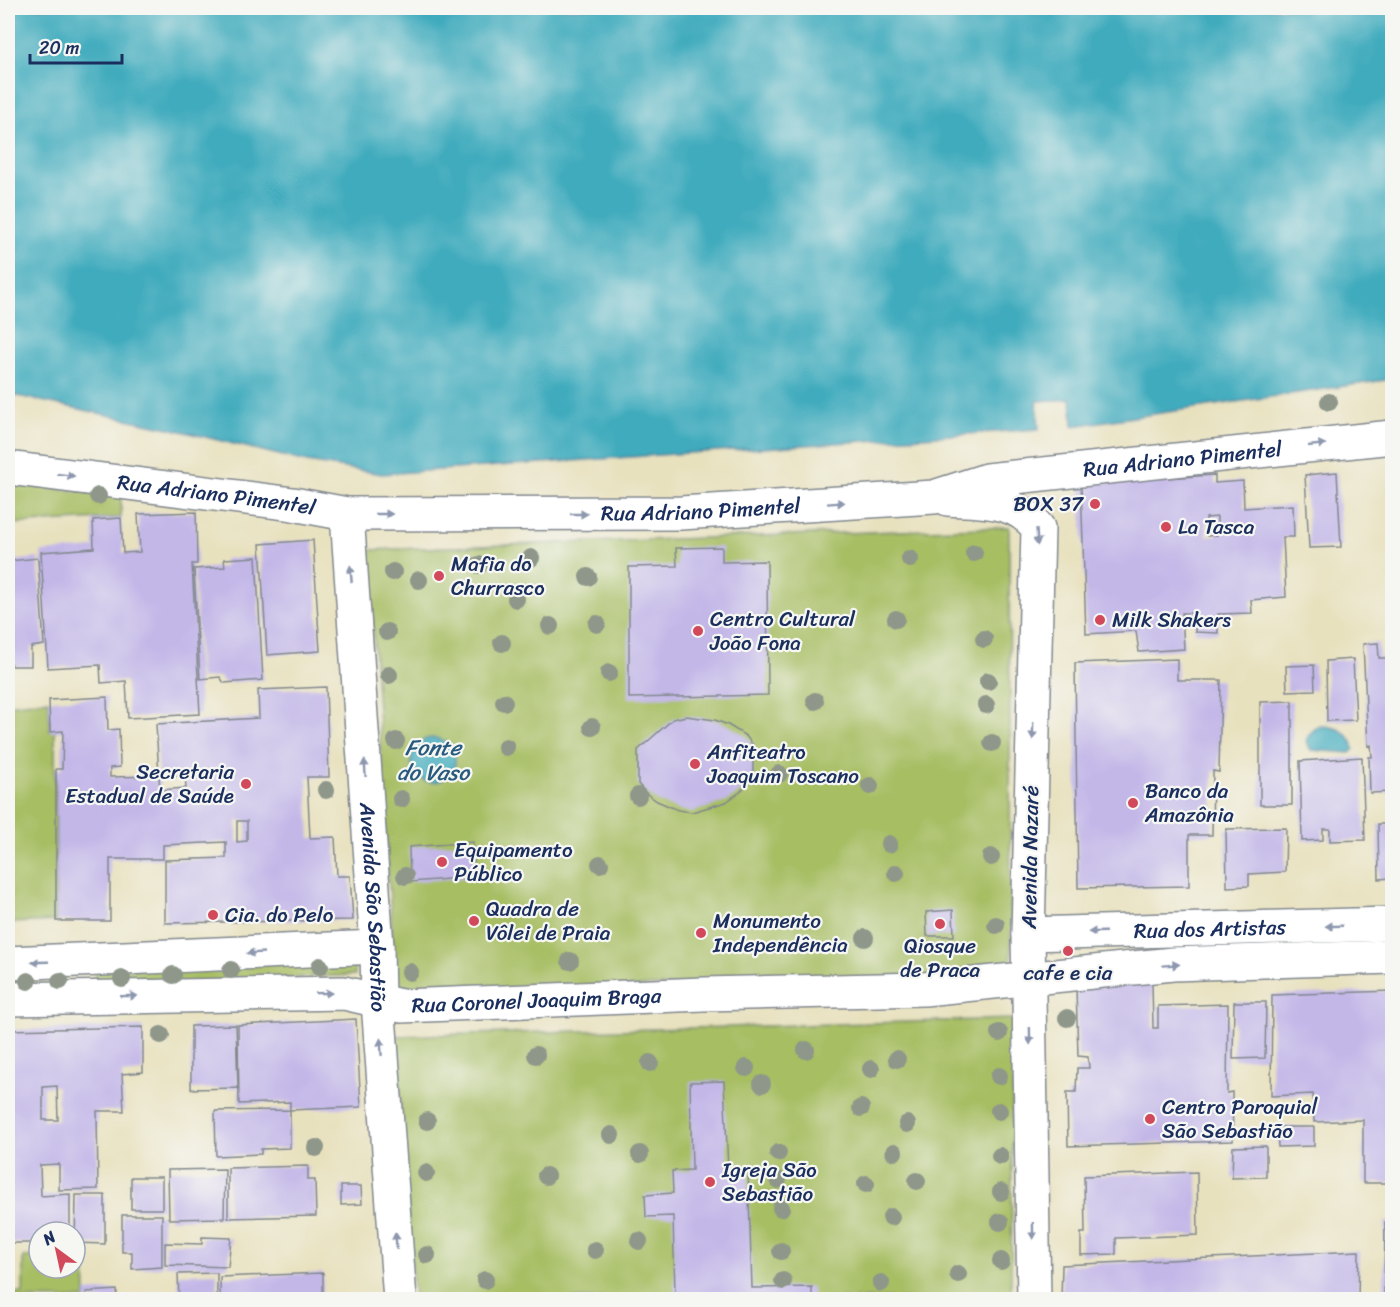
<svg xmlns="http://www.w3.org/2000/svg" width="1400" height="1307" font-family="Sriracha,sans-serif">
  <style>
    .green { fill: #a7be64; stroke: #617661; stroke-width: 1.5 }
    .water { fill: #3fabbd; stroke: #2d6d8e; stroke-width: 1.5 }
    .building { fill: #c3b7e8; fill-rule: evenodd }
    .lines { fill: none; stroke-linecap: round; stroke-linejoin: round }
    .minor-casing { stroke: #82888e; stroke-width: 36 }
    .tertiary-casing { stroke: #82888e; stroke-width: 36 }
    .minor { stroke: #fff; stroke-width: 33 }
    .tertiary { stroke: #fff; stroke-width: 33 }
    .tree { fill: #8e978a }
    .oneway { fill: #8d97ae }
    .poi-dot { fill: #d1495b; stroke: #f6f6f2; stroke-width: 2 }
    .labels { text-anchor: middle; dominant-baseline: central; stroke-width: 4.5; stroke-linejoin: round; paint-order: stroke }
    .street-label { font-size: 21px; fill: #1b2f5e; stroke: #f6f6f2 }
    .poi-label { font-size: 21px; fill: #1b2f5e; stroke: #f6f6f2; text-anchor: start }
    .water-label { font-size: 22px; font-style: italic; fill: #285a7f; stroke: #f6f6f2 }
  </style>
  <rect width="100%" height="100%" fill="#f6f6f2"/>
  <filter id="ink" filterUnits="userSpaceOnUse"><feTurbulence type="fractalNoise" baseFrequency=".0167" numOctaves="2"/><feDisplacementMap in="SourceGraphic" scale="12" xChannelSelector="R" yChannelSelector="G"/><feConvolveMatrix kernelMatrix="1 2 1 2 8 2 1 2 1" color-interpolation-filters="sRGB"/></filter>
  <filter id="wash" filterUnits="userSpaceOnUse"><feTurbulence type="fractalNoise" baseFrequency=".008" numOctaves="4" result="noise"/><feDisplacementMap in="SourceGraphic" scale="24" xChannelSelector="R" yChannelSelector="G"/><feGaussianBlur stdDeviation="1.35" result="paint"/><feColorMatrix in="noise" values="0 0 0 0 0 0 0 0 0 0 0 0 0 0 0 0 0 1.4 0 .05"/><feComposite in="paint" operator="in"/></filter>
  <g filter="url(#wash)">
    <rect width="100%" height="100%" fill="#e8e1be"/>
    <path class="green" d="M 8,484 L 121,495 L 121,518 L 8,524 Z
      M 1009,527 L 1011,974 L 396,995 L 368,550 Z
      M 49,700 L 50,731 L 55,731 L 56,921 L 8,923 L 8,705 Z
      M 355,958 L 355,975 L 94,987 L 95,971 Z
      M 1013,1019 L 1011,1299 L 414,1299 L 396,1036 Z
      M 75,1254 L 85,1254 L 86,1299 L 8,1299 L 8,1293 L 23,1293 L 23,1257 L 39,1256 L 39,1268 L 75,1268 Z"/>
    <path class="water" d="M 8,8 L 1392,8 L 1392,379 L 1073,426 L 1071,399 L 1037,401 L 1039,429 L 382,474 L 307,462 L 173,429 L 8,394 Z
      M 1319,726 C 1335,726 1351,731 1354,749 L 1350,753 L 1311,750 L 1306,742 C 1308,733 1313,731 1319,726 Z
      M411 760a22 22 0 1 1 44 0a22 22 0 1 1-44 0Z"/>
    <g id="blocks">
      <path class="building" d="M 1337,472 L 1341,547 L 1309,548 L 1305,475 Z
        M 1215,475 L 1215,483 L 1243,481 L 1244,508 L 1293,505 L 1294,537 L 1283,537 L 1286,597 L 1251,600 L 1252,613 L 1218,614 L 1218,633 L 1195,632 L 1195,613 L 1182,613 L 1184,649 L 1139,652 L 1136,631 L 1086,634 L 1081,483 ZM 1217,517 L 1217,535 L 1207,536 L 1206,518 Z
        M 196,512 L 197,564 L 192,564 L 200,714 L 128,718 L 126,681 L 101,683 L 100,665 L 48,668 L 41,552 L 94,548 L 93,520 L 121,518 L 123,553 L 140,552 L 138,514 Z
        M 313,540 L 320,651 L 267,655 L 260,544 Z
        M 722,547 L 722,562 L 767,561 L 768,695 L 629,698 L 629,567 L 677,566 L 676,548 Z
        M 8,552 L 9,552 L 10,561 L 38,558 L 44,645 L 31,647 L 31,666 L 12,666 L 8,658 Z
        M 256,557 L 263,680 L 224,683 L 220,677 L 200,679 L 194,569 L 225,567 L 224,559 Z
        M 1378,643 L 1379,658 L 1390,658 L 1392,697 L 1392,792 L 1370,793 L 1369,757 L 1372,757 L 1371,745 L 1368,746 L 1363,644 Z
        M 1177,659 L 1177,680 L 1221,680 L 1219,772 L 1213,771 L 1212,835 L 1189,835 L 1189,886 L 1078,888 L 1075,663 Z
        M 1353,659 L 1356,720 L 1327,721 L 1326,661 Z
        M 1314,665 L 1315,690 L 1287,691 L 1286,666 Z
        M 326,687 L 329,777 L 307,777 L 310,838 L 335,837 L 337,876 L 350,876 L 353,920 L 165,923 L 165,860 L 226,858 L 226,842 L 163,845 L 163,859 L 110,859 L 110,921 L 56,921 L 56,769 L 62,769 L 63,731 L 50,732 L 49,700 L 107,697 L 108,730 L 119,729 L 120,767 L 110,768 L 110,777 L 159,776 L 160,790 L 186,788 L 185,775 L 159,776 L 156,724 L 259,718 L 258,690 ZM 237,821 L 247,821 L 247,841 L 237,842 Z
        M 1292,701 L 1292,805 L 1260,805 L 1260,702 Z
        M 686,716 L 715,720 L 728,725 L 746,736 L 753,745 L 753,778 L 740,792 L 726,802 L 692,812 L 678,810 L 657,801 L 647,794 L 638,784 L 638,750 L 673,719 Z
        M 1362,757 L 1365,840 L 1330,841 L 1330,829 L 1323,829 L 1323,840 L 1302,841 L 1300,761 Z
        M 1378,824 L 1392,824 L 1392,878 L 1379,879 Z
        M 1286,828 L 1285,872 L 1249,874 L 1249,886 L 1227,887 L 1226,829 Z
        M 473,842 L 475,877 L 410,882 L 409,847 Z
        M 953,910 L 954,936 L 927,936 L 926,912 Z
        M 1152,983 L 1153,1028 L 1158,1028 L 1158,1006 L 1228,1004 L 1227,1093 L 1232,1092 L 1233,1141 L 1068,1146 L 1067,1092 L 1076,1092 L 1077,1068 L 1089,1068 L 1088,1057 L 1078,1056 L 1076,987 Z
        M 1392,991 L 1392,1183 L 1363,1183 L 1363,1120 L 1314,1122 L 1313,1094 L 1271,1096 L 1272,995 Z
        M 1234,1002 L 1266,1002 L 1265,1058 L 1233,1059 Z
        M 356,1019 L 361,1107 L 290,1110 L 290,1102 L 239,1104 L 238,1025 Z
        M 236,1025 L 238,1088 L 191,1089 L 191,1026 Z
        M 143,1027 L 143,1072 L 122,1074 L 124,1111 L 97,1111 L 98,1189 L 59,1190 L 59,1164 L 40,1165 L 41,1196 L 70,1194 L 70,1232 L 39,1232 L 39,1243 L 9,1243 L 8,1030 ZM 57,1086 L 58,1120 L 43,1120 L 43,1087 Z
        M 724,1081 L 728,1169 L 748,1169 L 752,1288 L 812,1287 L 812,1300 L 627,1300 L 627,1298 L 675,1294 L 673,1216 L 646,1217 L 645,1195 L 673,1193 L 672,1171 L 692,1170 L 690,1082 Z
        M 290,1110 L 290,1148 L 261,1149 L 261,1154 L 216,1156 L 215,1111 Z
        M 1277,1127 L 1314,1127 L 1314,1146 L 1278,1147 Z
        M 1266,1146 L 1266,1177 L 1232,1178 L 1233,1147 Z
        M 308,1166 L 308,1180 L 315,1180 L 316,1216 L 228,1218 L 228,1168 Z
        M 225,1169 L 224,1218 L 169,1219 L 168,1170 Z
        M 1197,1172 L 1198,1235 L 1116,1238 L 1116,1254 L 1081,1255 L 1081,1233 L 1085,1233 L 1084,1176 Z
        M 131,1177 L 162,1177 L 162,1209 L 131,1209 Z
        M 341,1186 L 361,1186 L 362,1204 L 341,1205 Z
        M 76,1195 L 105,1195 L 105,1244 L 75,1243 Z
        M 122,1215 L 162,1215 L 162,1267 L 132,1269 L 132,1252 L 122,1252 Z
        M 1392,1221 L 1392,1300 L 1384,1300 L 1385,1222 Z
        M 202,1237 L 231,1238 L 228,1267 L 165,1265 L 165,1243 L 202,1244 Z
        M 1359,1251 L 1358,1300 L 1061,1300 L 1062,1265 Z
        M 217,1273 L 217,1300 L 179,1300 L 178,1274 Z
        M 323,1273 L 323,1300 L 220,1300 L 220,1277 Z
        M 117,1290 L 117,1300 L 86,1300 L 86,1292 Z"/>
    </g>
  </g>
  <g filter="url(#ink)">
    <use href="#blocks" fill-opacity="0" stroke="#82888e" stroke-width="1.5"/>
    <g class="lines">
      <g class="minor-casing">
        <g id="minor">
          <path id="s1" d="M 1028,934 L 1392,924"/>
          <path d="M 8,963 L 377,947"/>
          <path id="s2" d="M 8,999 L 344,993 L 401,1006 L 704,994 L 924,989 L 1173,964 L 1392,957"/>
        </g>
      </g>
      <g class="tertiary-casing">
        <g id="tertiary">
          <path id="s3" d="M 8,468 L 293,504 L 347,514 L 681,513 L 934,497 L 987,480 L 1392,437"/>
          <path d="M 948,499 C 983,502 1015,498 1038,528 L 1028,934 L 1034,1300"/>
          <path id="s4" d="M 347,514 L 377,947 L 378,1002 L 400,1300"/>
        </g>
      </g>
      <use href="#minor" class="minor"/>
      <use href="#tertiary" class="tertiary"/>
    </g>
    <g class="tree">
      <circle cx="1329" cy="402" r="9"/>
      <circle cx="98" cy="496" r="9"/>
      <circle cx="974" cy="553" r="9"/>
      <circle cx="531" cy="558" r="9"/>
      <circle cx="910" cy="559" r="9"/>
      <circle cx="479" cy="565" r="9"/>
      <circle cx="393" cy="572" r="9"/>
      <circle cx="588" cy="577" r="9"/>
      <circle cx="419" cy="580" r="9"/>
      <circle cx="516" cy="599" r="9"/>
      <circle cx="896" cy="619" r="9"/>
      <circle cx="597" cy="624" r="9"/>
      <circle cx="550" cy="626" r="9"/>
      <circle cx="387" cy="632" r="9"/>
      <circle cx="984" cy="639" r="9"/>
      <circle cx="502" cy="643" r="9"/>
      <circle cx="609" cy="673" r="9"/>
      <circle cx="389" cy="675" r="9"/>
      <circle cx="988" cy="681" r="9"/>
      <circle cx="815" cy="701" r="9"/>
      <circle cx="504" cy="702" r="9"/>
      <circle cx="986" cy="705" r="9"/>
      <circle cx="592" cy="727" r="9"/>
      <circle cx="396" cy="741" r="9"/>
      <circle cx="992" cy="743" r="9"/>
      <circle cx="506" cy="747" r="9"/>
      <circle cx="779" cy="774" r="9"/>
      <circle cx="870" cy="786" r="9"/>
      <circle cx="326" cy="790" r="9"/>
      <circle cx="638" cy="796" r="9"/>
      <circle cx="401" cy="799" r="9"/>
      <circle cx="889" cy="844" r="9"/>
      <circle cx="991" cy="857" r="9"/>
      <circle cx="600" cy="864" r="9"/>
      <circle cx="896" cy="873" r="9"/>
      <circle cx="405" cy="876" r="9"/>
      <circle cx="996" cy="925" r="9"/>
      <circle cx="865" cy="938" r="9"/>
      <circle cx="570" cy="961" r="9"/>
      <circle cx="320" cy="966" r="9"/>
      <circle cx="231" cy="970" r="9"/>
      <circle cx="410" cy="972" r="9"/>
      <circle cx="173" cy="975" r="9"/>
      <circle cx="122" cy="979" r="9"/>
      <circle cx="28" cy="981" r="9"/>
      <circle cx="60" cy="981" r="9"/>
      <circle cx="1067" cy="1018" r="9"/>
      <circle cx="999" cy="1033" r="9"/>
      <circle cx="161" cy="1035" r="9"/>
      <circle cx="806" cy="1050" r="9"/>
      <circle cx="536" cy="1055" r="9"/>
      <circle cx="897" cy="1059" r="9"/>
      <circle cx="650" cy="1063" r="9"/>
      <circle cx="746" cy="1068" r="9"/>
      <circle cx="871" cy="1069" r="9"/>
      <circle cx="999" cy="1076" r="9"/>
      <circle cx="762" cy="1084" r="9"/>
      <circle cx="861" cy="1108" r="9"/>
      <circle cx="999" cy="1111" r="9"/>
      <circle cx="427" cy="1121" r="9"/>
      <circle cx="907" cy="1124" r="9"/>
      <circle cx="611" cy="1135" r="9"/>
      <circle cx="316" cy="1148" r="9"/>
      <circle cx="894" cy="1152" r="9"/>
      <circle cx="778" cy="1153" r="9"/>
      <circle cx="640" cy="1154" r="9"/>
      <circle cx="1000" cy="1156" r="9"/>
      <circle cx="426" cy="1173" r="9"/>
      <circle cx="546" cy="1176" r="9"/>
      <circle cx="778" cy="1180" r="9"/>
      <circle cx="917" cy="1181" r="9"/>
      <circle cx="866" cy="1184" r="9"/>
      <circle cx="1001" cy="1192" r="9"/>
      <circle cx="781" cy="1208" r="9"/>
      <circle cx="891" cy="1217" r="9"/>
      <circle cx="1000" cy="1222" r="9"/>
      <circle cx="639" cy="1241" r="9"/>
      <circle cx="595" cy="1250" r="9"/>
      <circle cx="781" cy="1251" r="9"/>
      <circle cx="427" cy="1255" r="9"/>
      <circle cx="1001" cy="1261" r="9"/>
      <circle cx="958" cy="1274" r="9"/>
      <circle cx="485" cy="1280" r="9"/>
      <circle cx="783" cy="1281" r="9"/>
      <circle cx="881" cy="1283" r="9"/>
    </g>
    <defs><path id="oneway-solid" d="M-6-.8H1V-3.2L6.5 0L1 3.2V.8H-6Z" transform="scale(1.5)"/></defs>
    <g class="oneway">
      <use href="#oneway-solid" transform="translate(1317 445) rotate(-6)"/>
      <use href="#oneway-solid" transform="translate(66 475) rotate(7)"/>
      <use href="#oneway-solid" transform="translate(836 503) rotate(-4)"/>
      <use href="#oneway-solid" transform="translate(384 514)"/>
      <use href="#oneway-solid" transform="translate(579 514)"/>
      <use href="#oneway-solid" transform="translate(1037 537) rotate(87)"/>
      <use href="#oneway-solid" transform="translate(351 574) rotate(-95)"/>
      <use href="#oneway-solid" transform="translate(1033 731) rotate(91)"/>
      <use href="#oneway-solid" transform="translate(365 768) rotate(-94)"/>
      <use href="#oneway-solid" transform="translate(1334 926) rotate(178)"/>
      <use href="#oneway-solid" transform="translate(1097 932) rotate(178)"/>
      <use href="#oneway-solid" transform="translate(255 953) rotate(177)"/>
      <use href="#oneway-solid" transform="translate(40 962) rotate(178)"/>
      <use href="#oneway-solid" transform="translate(1171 965) rotate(-4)"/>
      <use href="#oneway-solid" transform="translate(324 993) rotate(-1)"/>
      <use href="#oneway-solid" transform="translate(129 996) rotate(-1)"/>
      <use href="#oneway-solid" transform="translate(1030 1036) rotate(89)"/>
      <use href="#oneway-solid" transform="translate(381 1047) rotate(-94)"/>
      <use href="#oneway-solid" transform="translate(1033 1231) rotate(89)"/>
      <use href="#oneway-solid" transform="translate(396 1241) rotate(-94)"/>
    </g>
  </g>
  <g class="poi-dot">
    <circle cx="1095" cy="504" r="6"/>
    <circle cx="1166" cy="527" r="6"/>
    <circle cx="439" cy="576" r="6"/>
    <circle cx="1100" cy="620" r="6"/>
    <circle cx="698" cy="631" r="6"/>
    <circle cx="695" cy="764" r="6"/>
    <circle cx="246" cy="784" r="6"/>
    <circle cx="1133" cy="803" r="6"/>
    <circle cx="442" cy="862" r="6"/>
    <circle cx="213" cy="915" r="6"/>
    <circle cx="474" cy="921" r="6"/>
    <circle cx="940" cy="924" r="6"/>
    <circle cx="701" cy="933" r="6"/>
    <circle cx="1068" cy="951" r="6"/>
    <circle cx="1150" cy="1119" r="6"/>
    <circle cx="710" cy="1182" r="6"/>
  </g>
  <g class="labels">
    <g class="street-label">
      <text stroke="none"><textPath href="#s3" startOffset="1182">Rua Adriano Pimentel</textPath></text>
      <text stroke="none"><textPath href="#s3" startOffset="210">Rua Adriano Pimentel</textPath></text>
      <text stroke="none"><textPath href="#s3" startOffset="696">Rua Adriano Pimentel</textPath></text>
      <text transform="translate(1030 857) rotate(-89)">Avenida Nazaré</text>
      <text stroke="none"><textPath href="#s4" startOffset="394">Avenida São Sebastião</textPath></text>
      <text stroke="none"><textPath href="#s1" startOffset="182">Rua dos Artistas</textPath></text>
      <text stroke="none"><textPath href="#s2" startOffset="530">Rua Coronel Joaquim Braga</textPath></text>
    </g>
    <g class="poi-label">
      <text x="1083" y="504" text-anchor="end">BOX 37</text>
      <text x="1178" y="527">La Tasca</text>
      <text x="451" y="564">Mafia do<tspan x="451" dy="24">Churrasco</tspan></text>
      <text x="710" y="619">Centro Cultural<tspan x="710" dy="24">João Fona</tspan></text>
      <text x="1112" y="620">Milk Shakers</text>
      <text x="707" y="752">Anfiteatro<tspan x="707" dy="24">Joaquim Toscano</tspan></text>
      <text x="234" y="772" text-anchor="end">Secretaria<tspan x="234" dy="24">Estadual de Saúde</tspan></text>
      <text x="1145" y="791">Banco da<tspan x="1145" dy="24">Amazônia</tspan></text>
      <text x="454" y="850">Equipamento<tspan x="454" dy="24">Público</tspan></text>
      <text x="486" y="909">Quadra de<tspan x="486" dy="24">Vôlei de Praia</tspan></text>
      <text x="225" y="915">Cia. do Pelo</text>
      <text x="713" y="921">Monumento<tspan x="713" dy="24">Independência</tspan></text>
      <text x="940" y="946" text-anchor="middle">Qiosque<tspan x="940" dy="24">de Praca</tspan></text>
      <text x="1068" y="973" text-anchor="middle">cafe e cia</text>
      <text x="1162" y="1107">Centro Paroquial<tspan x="1162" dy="24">São Sebastião</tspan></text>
      <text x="722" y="1170">Igreja São<tspan x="722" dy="24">Sebastião</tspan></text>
    </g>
    <g class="water-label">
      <text x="433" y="747">Fonte<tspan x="433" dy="25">do Vaso</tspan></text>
    </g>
  </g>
  <rect width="1400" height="1307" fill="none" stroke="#f6f6f2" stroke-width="30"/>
  <g transform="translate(57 1250) rotate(327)"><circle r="28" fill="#f6f6f2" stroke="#9ea6b7" stroke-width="1.5"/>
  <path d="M0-4.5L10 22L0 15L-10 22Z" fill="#d1495b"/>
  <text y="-9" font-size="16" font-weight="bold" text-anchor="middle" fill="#1b2f5e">N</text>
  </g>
  <path d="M30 54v9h92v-9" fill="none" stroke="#1b2f5e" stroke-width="3"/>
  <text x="39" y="54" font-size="18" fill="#1b2f5e" stroke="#f6f6f2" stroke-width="4.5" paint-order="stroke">20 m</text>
</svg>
